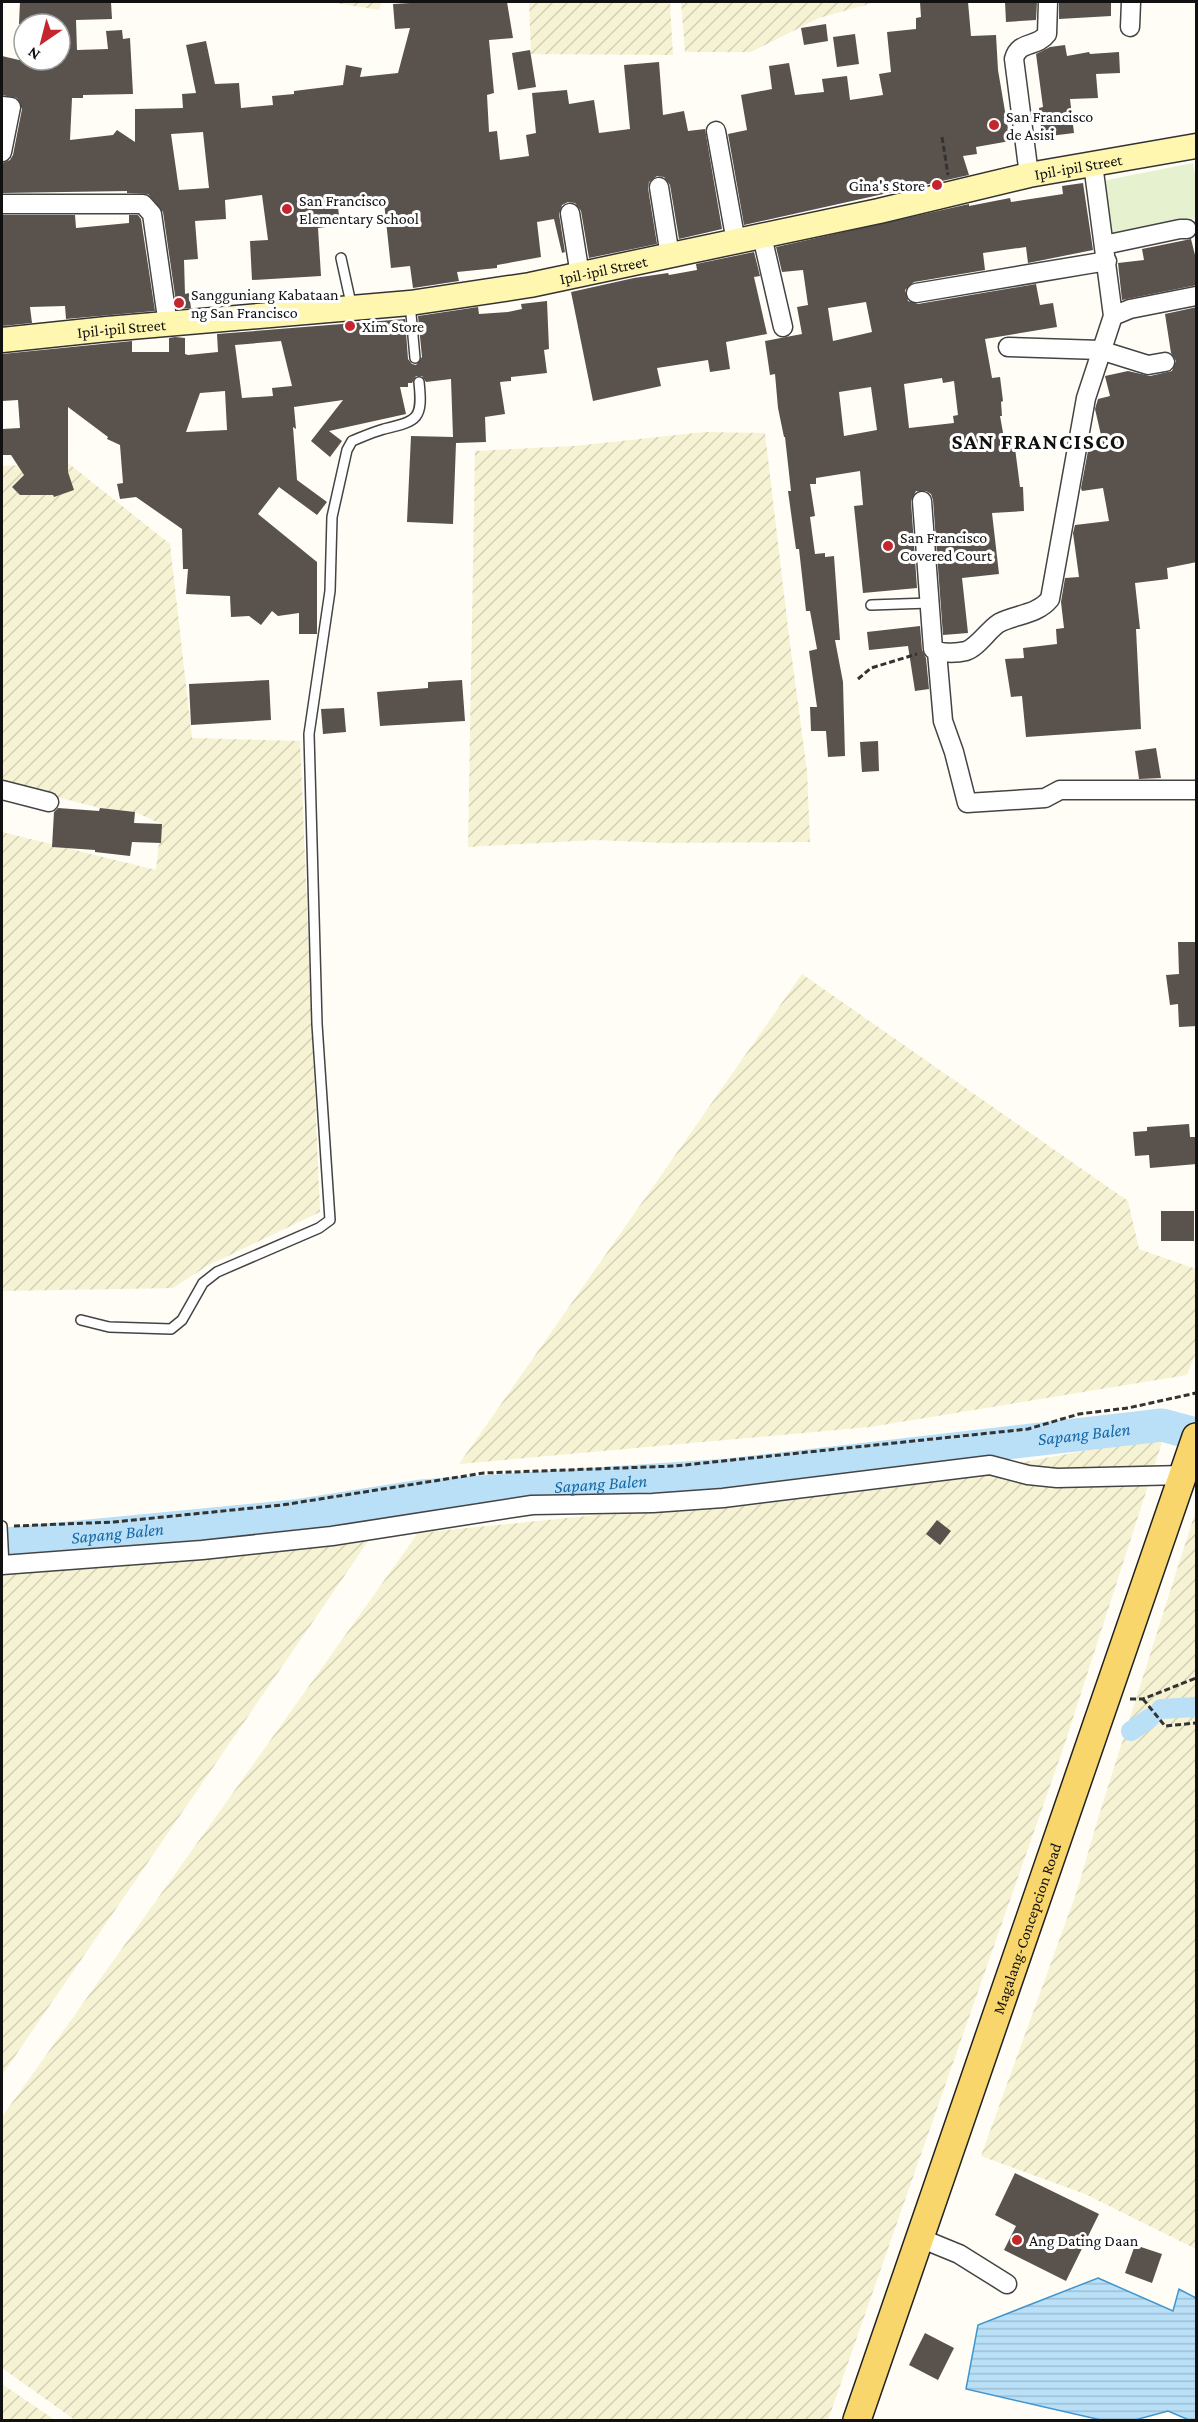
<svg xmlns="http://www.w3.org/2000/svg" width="1198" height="2422" font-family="'Crimson Pro',serif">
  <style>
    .farmland { fill: url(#farmland-furrows) }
    .pitch { fill: #e6f2cf }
    .water { fill: url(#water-rules); stroke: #3f96cf; stroke-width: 1.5 }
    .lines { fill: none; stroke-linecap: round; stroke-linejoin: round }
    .canal { stroke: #b9e0f7; stroke-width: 20 }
    .river { stroke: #b9e0f7; stroke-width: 33 }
    .building { fill: #5a524d; fill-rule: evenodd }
    .lane-casing { stroke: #444; stroke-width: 12 }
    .street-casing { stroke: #444; stroke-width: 21 }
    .secondary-casing { stroke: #333; stroke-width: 27 }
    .primary-casing { stroke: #222; stroke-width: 30 }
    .path { stroke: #333; stroke-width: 3; stroke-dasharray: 6 3; stroke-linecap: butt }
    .lane { stroke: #fff; stroke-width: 9 }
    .street { stroke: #fff; stroke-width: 18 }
    .secondary { stroke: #fff6b0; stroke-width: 24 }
    .primary { stroke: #f9d66b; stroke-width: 27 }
    .poi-dot { fill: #c4262e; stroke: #fff; stroke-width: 2 }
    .labels { text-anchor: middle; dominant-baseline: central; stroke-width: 6; stroke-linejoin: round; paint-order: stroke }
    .poi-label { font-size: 16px; fill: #111; stroke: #fff; text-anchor: start }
    .street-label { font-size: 16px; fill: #111; stroke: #fff }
    .water-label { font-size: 18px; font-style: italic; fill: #1768a6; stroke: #fff }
    .district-label { font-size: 22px; font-weight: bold; letter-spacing: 1.5px; fill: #111; stroke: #fff }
  </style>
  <defs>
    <pattern id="farmland-furrows" width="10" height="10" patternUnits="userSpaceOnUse" patternTransform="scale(1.5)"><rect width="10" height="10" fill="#f6f3d4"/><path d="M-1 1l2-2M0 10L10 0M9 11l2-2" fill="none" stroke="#d2cfb5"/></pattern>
    <pattern id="water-rules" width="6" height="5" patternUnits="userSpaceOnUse" patternTransform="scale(1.5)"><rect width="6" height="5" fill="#b9e0f7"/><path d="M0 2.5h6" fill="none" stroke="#9ebfd3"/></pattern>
  </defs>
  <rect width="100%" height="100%" fill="#fffdf5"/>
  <path class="farmland" d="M 328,2 L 382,2 L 379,10 Z
    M 529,2 L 670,2 L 673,55 L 531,54 Z
    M 681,2 L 876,2 L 819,18 L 751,52 L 685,52 Z
    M 704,432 L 765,433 L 789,636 L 807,771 L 810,842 L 664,843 L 594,840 L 468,847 L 475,451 L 575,446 Z
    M 68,463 L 170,544 L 192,738 L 300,741 L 320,1212 L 207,1266 L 173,1288 L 2,1291 L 2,832 L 156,870 L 161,824 L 135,812 L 100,808 L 2,783 L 2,466 Z
    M 802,974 L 1128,1201 L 1139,1249 L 1196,1269 L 1196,1352 L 1187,1375 L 870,1427 L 459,1464 Z
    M 1164,1436 L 1064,1746 L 828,2420 L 75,2420 L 2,2368 L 2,2117 L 418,1533 L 912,1483 Z
    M 1196,1510 L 1196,2249 L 1085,2194 L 981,2156 L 1077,1891 L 1099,1815 Z
    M 371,1537 L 2,2075 L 2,1569 Z
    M 2,2384 L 55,2420 L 2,2420 Z"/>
  <path class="pitch" d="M 1193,163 L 1196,180 L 1196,219 L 1112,235 L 1102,181 Z"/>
  <path class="water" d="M 1098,2278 L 1173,2311 L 1179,2289 L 1196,2298 L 1196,2420 L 1189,2420 L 1168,2411 L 1135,2420 L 1101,2420 L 966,2389 L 978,2325 Z"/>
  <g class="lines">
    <path class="canal" d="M 1161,1709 L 1196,1707
      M 1131,1731 L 1150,1718"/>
    <path class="river" id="s1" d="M 6,1544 L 295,1516 L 421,1496 L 729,1475 L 1162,1425 L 1196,1434"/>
  </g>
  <path class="building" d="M 20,2 L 111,2 L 112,19 L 76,20 L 77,50 L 108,49 L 106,31 L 122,30 L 123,39 L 130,38 L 133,94 L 83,95 L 83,98 L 72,98 L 70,140 L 113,135 L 117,130 L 135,142 L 135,109 L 183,108 L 182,94 L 196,93 L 186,45 L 206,41 L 215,84 L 239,83 L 241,108 L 273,105 L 272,96 L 294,94 L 294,91 L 343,85 L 346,65 L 362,68 L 360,77 L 398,73 L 410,28 L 395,29 L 393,4 L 427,2 L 507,2 L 513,38 L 489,40 L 494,93 L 487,95 L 489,132 L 497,131 L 500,160 L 529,156 L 526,135 L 536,133 L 532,93 L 567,90 L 569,104 L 594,100 L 599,133 L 630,129 L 624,65 L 659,62 L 663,115 L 684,111 L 688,131 L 705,129 L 722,229 L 679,239 L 670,185 L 664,177 L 657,176 L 649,182 L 648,188 L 657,244 L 589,258 L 581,211 L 575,203 L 568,202 L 562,205 L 559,214 L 565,252 L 562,253 L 554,219 L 537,222 L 541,257 L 497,265 L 497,268 L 457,272 L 459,281 L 413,288 L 410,266 L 391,268 L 384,202 L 338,207 L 340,225 L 318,228 L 321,276 L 252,280 L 250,241 L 268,240 L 262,195 L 225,200 L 226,219 L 195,221 L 198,259 L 184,260 L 185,294 L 189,293 L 191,308 L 177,309 L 163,212 L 148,194 L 127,193 L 127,191 L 2,193 L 2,163 L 10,160 L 13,155 L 22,109 L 17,98 L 2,95 L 2,56 L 19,60 L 60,60 L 60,24 L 19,24 ZM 203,132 L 209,188 L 179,190 L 171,134 Z
    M 920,2 L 968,2 L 971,36 L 996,35 L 998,70 L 1010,141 L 976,147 L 977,154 L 963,156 L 969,175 L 744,225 L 728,134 L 747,130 L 741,95 L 772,89 L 769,66 L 789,63 L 795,95 L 824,92 L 822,79 L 847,76 L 850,100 L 883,95 L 879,74 L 891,72 L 887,32 L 916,29 L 916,18 L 921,17 Z
    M 1005,2 L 1037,2 L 1036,20 L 1006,22 Z
    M 1059,2 L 1111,2 L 1111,16 L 1059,19 Z
    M 826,24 L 828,41 L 804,45 L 801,28 Z
    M 855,34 L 859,64 L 837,67 L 833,37 Z
    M 1065,45 L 1067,56 L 1089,52 L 1090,54 L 1119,52 L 1120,73 L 1096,74 L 1098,98 L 1070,99 L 1074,133 L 1042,137 L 1039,108 L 1043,107 L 1036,54 L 1050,47 Z
    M 530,50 L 536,87 L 518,90 L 512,53 Z
    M 1083,183 L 1093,250 L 1028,263 L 1026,247 L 983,253 L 985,270 L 914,282 L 905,290 L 908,301 L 918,304 L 1036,284 L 1040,305 L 1053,303 L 1057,327 L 985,339 L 992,378 L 1000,377 L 1003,401 L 1001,402 L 1002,416 L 1000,416 L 1006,449 L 1015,448 L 1020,487 L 1023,487 L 1024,511 L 992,513 L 999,574 L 962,578 L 968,633 L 943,635 L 933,500 L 931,494 L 926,491 L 916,491 L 911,501 L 917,588 L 863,593 L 854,506 L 863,505 L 860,471 L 816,478 L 816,484 L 810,484 L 815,516 L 810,517 L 815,554 L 825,553 L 825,557 L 834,556 L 840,640 L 835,640 L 843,682 L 845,756 L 828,757 L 826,731 L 811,731 L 810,707 L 817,707 L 809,651 L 817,649 L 810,611 L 806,611 L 799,549 L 796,549 L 788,491 L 791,491 L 785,437 L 784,437 L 778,408 L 775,374 L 770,375 L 765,341 L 802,334 L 797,307 L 808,305 L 803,270 L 782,272 L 776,247 L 969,204 L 969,206 L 1010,198 L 1011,202 L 1063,194 L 1062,186 ZM 866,302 L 872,332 L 833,341 L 828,308 ZM 942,378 L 943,383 L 954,381 L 958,415 L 953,416 L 954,423 L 909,428 L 904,384 ZM 871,387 L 877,430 L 844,436 L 839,392 Z
    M 2,215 L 75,215 L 76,228 L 129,223 L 129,215 L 138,215 L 141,219 L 155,311 L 66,319 L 65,306 L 30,307 L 32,323 L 2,326 Z
    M 1191,239 L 1197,263 L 1197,285 L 1122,300 L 1118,263 L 1144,260 L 1142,249 Z
    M 754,252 L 760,276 L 754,277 L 767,334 L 726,342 L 730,369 L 710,372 L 708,360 L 657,368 L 661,386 L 593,401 L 571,292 L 634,278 L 668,273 L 669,275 L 697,270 L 696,264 Z
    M 547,301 L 549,349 L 544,350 L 547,373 L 511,377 L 511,381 L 500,382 L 505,414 L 485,417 L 486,442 L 456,443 L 453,524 L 407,522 L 411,436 L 453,437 L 451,379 L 426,382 L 422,376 L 416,376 L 412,383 L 408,383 L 408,387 L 400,387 L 406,414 L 329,431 L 342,441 L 330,457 L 311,441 L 343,400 L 294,407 L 296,429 L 293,427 L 297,480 L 327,502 L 317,515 L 279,487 L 258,514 L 317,562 L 317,634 L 299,634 L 299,613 L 278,616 L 272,611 L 261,625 L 249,616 L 231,617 L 230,596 L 186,594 L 188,569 L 183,569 L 182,529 L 136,497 L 120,499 L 117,484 L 123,483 L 120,445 L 107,439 L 108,437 L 68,407 L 68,472 L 74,490 L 54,497 L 53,495 L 20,495 L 12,487 L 24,475 L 11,455 L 2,455 L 2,429 L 20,428 L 18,400 L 2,401 L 2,354 L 132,341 L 132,352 L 169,352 L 169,338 L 175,337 L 185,338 L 185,354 L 188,355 L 218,352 L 217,334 L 405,319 L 408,359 L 412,364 L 416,365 L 422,357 L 418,316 L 478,307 L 479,314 L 508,312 L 522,309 L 521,304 ZM 281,341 L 292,386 L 272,388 L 273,396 L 242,398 L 235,345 ZM 225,391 L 227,430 L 186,432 L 200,393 Z
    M 1197,307 L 1197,562 L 1167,568 L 1168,579 L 1135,583 L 1140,629 L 1136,629 L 1141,729 L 1026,737 L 1022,696 L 1011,697 L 1005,659 L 1024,658 L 1023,648 L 1057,644 L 1056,629 L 1064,628 L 1061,602 L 1065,578 L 1079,577 L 1073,533 L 1075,525 L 1109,521 L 1103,488 L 1082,491 L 1081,488 L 1088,451 L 1101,449 L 1098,435 L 1101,435 L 1095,409 L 1098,399 L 1110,396 L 1105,376 L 1128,371 L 1150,376 L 1172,371 L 1176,361 L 1171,353 L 1165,314 Z
    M 920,626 L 922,650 L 926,658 L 929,689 L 915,691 L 908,646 L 869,650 L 867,632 Z
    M 269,680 L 271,720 L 191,725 L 189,684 Z
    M 462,680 L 465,721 L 380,726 L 377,692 L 428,688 L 428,682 Z
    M 344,708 L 346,732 L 323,734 L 321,709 Z
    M 878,741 L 879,771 L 862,772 L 860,742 Z
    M 1156,748 L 1161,778 L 1139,779 L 1135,751 Z
    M 58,808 L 99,811 L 100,808 L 135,812 L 134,823 L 162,824 L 161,843 L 132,842 L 130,856 L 95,852 L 95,850 L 52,847 L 54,812 Z
    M 1178,942 L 1197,942 L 1197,1026 L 1179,1027 L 1178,1004 L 1170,1005 L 1166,975 L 1179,974 Z
    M 1189,1124 L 1190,1137 L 1197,1137 L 1197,1164 L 1150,1168 L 1149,1155 L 1135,1156 L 1133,1132 L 1147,1131 L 1147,1127 Z
    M 1161,1211 L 1194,1211 L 1194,1241 L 1161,1241 Z
    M 937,1520 L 951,1531 L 940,1545 L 926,1534 Z
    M 1015,2173 L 1099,2214 L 1066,2281 L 1004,2250 L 1016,2226 L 995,2215 Z
    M 1135,2245 L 1162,2254 L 1152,2283 L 1125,2273 Z
    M 925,2333 L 954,2348 L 938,2380 L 909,2365 Z"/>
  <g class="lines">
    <g class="lane-casing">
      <path id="lane" d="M 341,258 L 352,308
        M 410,303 L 415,358
        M 871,605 L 929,603
        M 81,1320 L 109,1327 L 171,1329 L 182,1320 L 203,1283 L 217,1272 L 319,1228 L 330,1220 L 317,1024 L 309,734 L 330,591 L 332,517 L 347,450 L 352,441 C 362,437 373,432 384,429 C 418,421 423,419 419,382
        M 2,1526 L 4,1566"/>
    </g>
    <g class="street-casing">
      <path id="street" d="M 1130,27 L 1131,2
        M 2,106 L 11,107 L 2,152
        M 716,131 L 736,242
        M 1029,175 L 1014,59 C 1019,40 1037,48 1047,34 L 1048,2
        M 659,187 L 670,256
        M 2,204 L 143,204 L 152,214 L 168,325
        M 570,213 L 580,275
        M 762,236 L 783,327
        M 1104,245 L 1180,229 L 1187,229
        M 916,293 L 1107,261
        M 1113,316 L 1130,309 L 1196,296
        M 1008,347 L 1100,350 L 1148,365 L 1165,362
        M 922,501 L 933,649 C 939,654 958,653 966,651 C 978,647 988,630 999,623 C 1016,614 1037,615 1050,599 L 1086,398 L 1113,316 L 1093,164
        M 937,652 L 943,721 L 954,752 L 967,803 L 1045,798 L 1060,790 L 1196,790
        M 2,790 L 49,802
        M 2,1565 L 202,1550 L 332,1536 L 532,1505 L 653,1503 L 723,1498 L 990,1465 L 1028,1475 L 1057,1478 L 1184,1475
        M 920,2238 L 959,2254 L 1007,2284"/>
    </g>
    <g class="secondary-casing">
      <g id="secondary">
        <path id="s2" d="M 2,340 L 107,329 L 410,303 L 530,285 L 879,211 L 1029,175 L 1196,146"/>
      </g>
    </g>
    <g class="primary-casing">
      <g id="primary">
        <path id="s3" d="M 857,2420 L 1196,1437"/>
      </g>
    </g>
    <path class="path" d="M 942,137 L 948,175
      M 858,679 L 871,668 L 917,654
      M 14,1526 L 114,1522 L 282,1505 L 484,1473 L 675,1466 L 1028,1429 L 1079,1414 L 1128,1408 L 1196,1393
      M 1130,1699 L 1143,1699 L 1196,1678
      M 1143,1699 L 1165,1726 L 1196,1723"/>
    <use href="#lane" class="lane"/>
    <use href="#street" class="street"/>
    <use href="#secondary" class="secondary"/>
    <use href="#primary" class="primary"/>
  </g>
  <g class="poi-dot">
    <circle cx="994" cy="125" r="6"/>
    <circle cx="937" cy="185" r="6"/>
    <circle cx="287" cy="209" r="6"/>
    <circle cx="179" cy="303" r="6"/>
    <circle cx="350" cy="326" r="6"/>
    <circle cx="888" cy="546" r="6"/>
    <circle cx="1017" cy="2240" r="6"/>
  </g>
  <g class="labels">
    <g class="poi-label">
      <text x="1006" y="116">San Francisco<tspan x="1006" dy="18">de Asisi</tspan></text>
      <text x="925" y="185" text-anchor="end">Gina's Store</text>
      <text x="299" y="200">San Francisco<tspan x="299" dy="18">Elementary School</tspan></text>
      <text x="191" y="294">Sangguniang Kabataan<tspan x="191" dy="18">ng San Francisco</tspan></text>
      <text x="362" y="326">Xim Store</text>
      <text x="900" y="537">San Francisco<tspan x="900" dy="18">Covered Court</tspan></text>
      <text x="1029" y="2240">Ang Dating Daan</text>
    </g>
    <g class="street-label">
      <text stroke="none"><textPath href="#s2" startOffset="1092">Ipil-ipil Street</textPath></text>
      <text stroke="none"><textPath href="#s2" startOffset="606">Ipil-ipil Street</textPath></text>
      <text stroke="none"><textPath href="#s2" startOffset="120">Ipil-ipil Street</textPath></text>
      <text stroke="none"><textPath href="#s3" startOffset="520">Magalang-Concepcion Road</textPath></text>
    </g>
    <g class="water-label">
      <text stroke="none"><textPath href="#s1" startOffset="1084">Sapang Balen</textPath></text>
      <text stroke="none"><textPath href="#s1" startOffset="598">Sapang Balen</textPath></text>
      <text stroke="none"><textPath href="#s1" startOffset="112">Sapang Balen</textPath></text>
    </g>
    <g class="district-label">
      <text x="1039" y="441">SAN FRANCISCO</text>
    </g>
  </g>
  <rect width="1198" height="2422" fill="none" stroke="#111111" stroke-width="6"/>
  <g transform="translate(42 42) rotate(215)"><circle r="28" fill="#ffffff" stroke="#a0a0a0" stroke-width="1.5"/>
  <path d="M0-4.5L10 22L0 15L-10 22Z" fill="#c4262e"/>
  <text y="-9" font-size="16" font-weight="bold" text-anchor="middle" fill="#111111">N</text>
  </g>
</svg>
